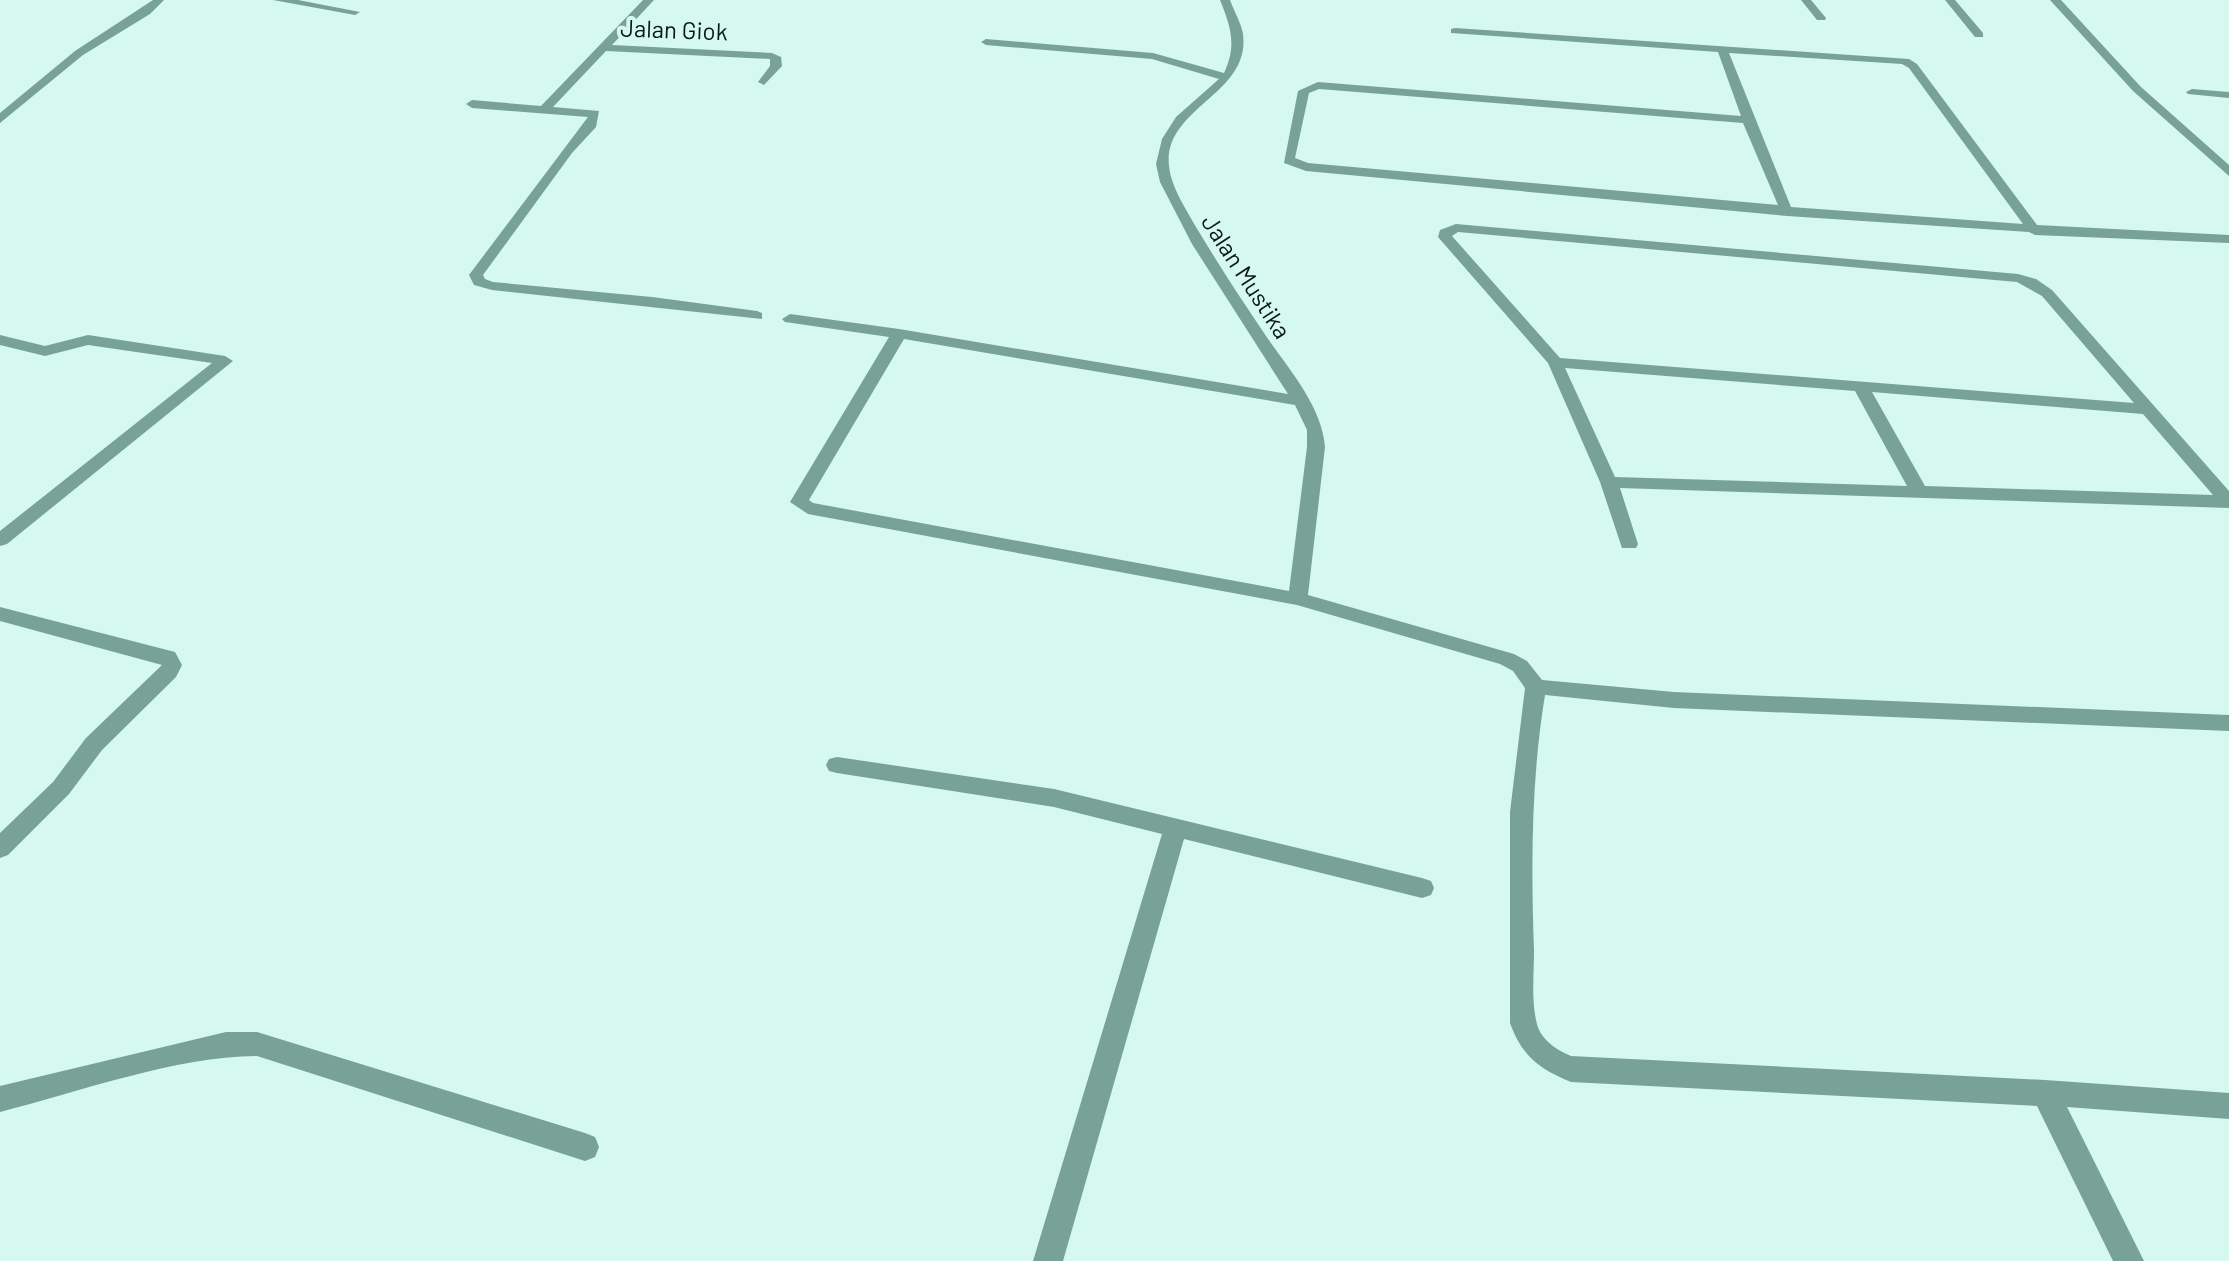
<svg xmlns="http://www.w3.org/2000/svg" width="2229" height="1261" font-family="Barlow,sans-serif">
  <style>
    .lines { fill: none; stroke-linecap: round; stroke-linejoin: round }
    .service { fill: #78a298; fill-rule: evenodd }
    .minor { fill: #78a298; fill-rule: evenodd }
    .labels { text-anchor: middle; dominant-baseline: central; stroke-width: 8; stroke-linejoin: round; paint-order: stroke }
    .far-street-label { font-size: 24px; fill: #0b1815; stroke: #d5f8ef }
  </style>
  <rect width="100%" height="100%" fill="#d5f8ef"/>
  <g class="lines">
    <path class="service" d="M 1801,0 L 1811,0 L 1826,18 L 1825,20 L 1817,20 Z
      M 1945,0 L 1955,0 L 1983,33 L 1983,37 L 1975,37 Z"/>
    <path class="minor" d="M 153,0 L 164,0 L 150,14 L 83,55 L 0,123 L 0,113 L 75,51 Z
      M 273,0 L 298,0 L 360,12 L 355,15 Z
      M 643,0 L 654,0 L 612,45 L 772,53 L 781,57 L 782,66 L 764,85 L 758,82 L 770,66 L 770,59 L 606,51 L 553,107 L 599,111 L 596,127 L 572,153 L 483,275 L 485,279 L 493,282 L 652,297 L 757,311 L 762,313 L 762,319 L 492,290 L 474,285 L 469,275 L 588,117 L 472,108 L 466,104 L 472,100 L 541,106 Z
      M 1220,0 L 1230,0 C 1234,11 1241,23 1243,34 C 1251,95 1163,107 1169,166 C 1171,187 1186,209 1196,227 C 1217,262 1239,296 1262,330 C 1285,365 1322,404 1325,447 L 1308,595 L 1514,654 L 1527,661 L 1542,680 L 1674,692 L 2229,715 L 2229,731 L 1674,708 L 1545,695 C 1531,780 1531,865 1534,951 C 1534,974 1531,1002 1537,1024 C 1541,1040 1557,1050 1571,1056 L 2045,1080 L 2229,1093 L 2229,1119 L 2067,1107 L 2144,1261 L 2113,1261 L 2037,1106 L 1571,1082 C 1539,1069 1522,1056 1510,1023 L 1510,812 L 1525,688 L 1513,671 L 1500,664 L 1297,605 L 808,514 L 790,502 L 889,337 L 785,322 L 782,319 L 790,314 L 899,329 L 1288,394 L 1192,244 L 1160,182 L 1156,164 L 1162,139 L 1176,117 L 1219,79 L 1152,59 L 986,45 L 981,42 L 986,39 L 1153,53 L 1224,73 C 1237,46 1231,27 1220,0 ZM 904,339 L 1295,405 L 1307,430 L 1307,447 L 1289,591 L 813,503 L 809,500 Z
      M 2050,0 L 2061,0 L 2141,87 L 2229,165 L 2229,176 L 2133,91 Z
      M 1455,28 L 1909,59 L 1917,64 L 2037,225 L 2229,235 L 2229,243 L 2035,235 L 2029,232 L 1787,216 L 1306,171 L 1284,163 L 1298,91 L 1318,82 L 1741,116 L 1718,52 L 1451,33 L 1451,29 ZM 1729,53 L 1902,64 L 1909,68 L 2023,224 L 1791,207 ZM 1319,89 L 1743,123 L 1778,205 L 1308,163 L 1295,158 L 1309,93 Z
      M 2192,89 L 2229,92 L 2229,98 L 2188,94 L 2186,92 Z
      M 1456,224 L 2018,274 L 2036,279 L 2052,290 L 2229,491 L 2229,508 L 1620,488 L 1638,544 L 1636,548 L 1622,548 L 1600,482 L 1548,363 L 1438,237 L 1440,230 ZM 1458,232 L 2017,282 L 2042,296 L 2134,403 L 1560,358 L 1452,236 ZM 1565,368 L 1855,391 L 1907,486 L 1615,477 ZM 1872,392 L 2143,414 L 2213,495 L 1925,486 Z
      M 0,335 L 45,346 L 88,335 L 225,356 L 233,361 L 7,544 L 0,546 L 0,531 L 212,363 L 88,345 L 45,356 L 0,345 Z
      M 0,607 L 175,652 L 182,665 L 176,677 L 102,750 L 69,794 L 8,855 L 0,858 L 0,833 L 53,782 L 86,738 L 162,665 L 0,621 Z
      M 837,757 L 1054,789 L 1422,878 L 1431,881 L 1434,888 L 1431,895 L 1422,898 L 1184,839 L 1063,1261 L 1033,1261 L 1162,834 L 1054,807 L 837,773 L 829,771 L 826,765 L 829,759 Z
      M 226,1032 L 257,1032 L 585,1133 L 595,1137 L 599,1147 L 595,1157 L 585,1161 L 257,1056 C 178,1056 78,1092 0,1112 L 0,1086 Z"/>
  </g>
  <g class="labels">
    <g class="far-street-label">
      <text transform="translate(674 29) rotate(2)">Jalan Giok</text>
      <text transform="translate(1247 276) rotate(57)">Jalan Mustika</text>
    </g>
  </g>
</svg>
